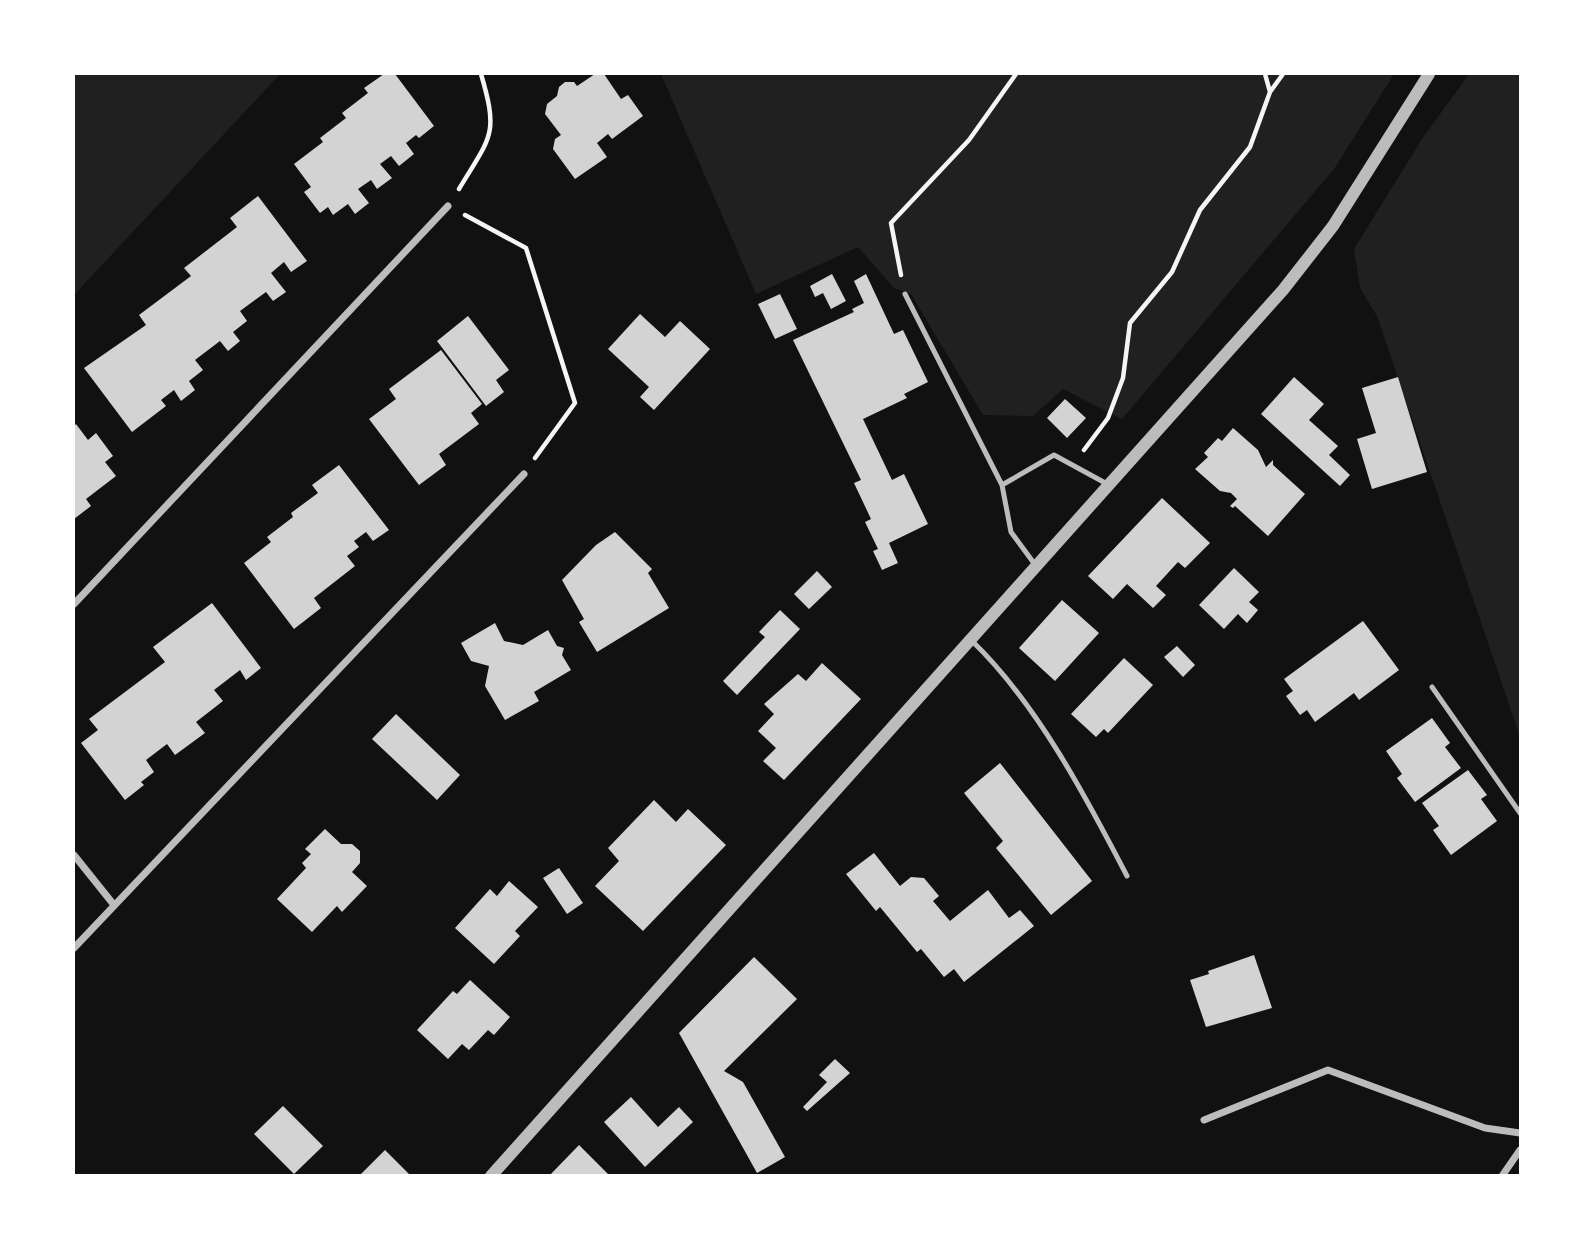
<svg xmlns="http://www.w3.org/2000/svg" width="1594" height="1249" font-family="'Nunito Sans',sans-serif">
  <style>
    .green { fill: #202020 }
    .building { fill: #d3d3d3 }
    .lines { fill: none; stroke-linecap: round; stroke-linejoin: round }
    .path { stroke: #f5f5f5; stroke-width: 4.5 }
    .service { stroke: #bcbcbc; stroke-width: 5 }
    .minor { stroke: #bcbcbc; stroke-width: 7 }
    .tertiary { stroke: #bcbcbc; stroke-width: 12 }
  </style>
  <rect width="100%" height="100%" fill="#111"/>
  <path class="green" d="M 74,74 L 280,74 L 74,295 Z
    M 661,74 L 1394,74 L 1334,169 L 1122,419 L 1063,389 L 1033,416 L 983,415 L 911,294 L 894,288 L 858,247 L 756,294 Z
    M 1469,74 L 1520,74 L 1520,737 L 1377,316 L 1360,288 L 1354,249 L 1422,139 Z"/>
  <path class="building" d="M 384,74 L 395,74 L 434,126 L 419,138 L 416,135 L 406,143 L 414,154 L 399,166 L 391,156 L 380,164 L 392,178 L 377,189 L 371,180 L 358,189 L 369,203 L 355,214 L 348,204 L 333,215 L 328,207 L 320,213 L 304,192 L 311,187 L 294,164 L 323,142 L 320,138 L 346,118 L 342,113 L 368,93 L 364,88 Z
    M 595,74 L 604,74 L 621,99 L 628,95 L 643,116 L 612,139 L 608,134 L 597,143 L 607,157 L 575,179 L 553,149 L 555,139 L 561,135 L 545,114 L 547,104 L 557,96 L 559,87 L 565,82 L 574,82 L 577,86 Z
    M 258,196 L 307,261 L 291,272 L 284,262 L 271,273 L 286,292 L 273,301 L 266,292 L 240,311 L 247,321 L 233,332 L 240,341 L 228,351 L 220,341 L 195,360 L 203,370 L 189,381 L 195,390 L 181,401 L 174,390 L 161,400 L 166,406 L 132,432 L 84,368 L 146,325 L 139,315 L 191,276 L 184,268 L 237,227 L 230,218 Z
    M 832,274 L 846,301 L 831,309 L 823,293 L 815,297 L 810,286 Z
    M 866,274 L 894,334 L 903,330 L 928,382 L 904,394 L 907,398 L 863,419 L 892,480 L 904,474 L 928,524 L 889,543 L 898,563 L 882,570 L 873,551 L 878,549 L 865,522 L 871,519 L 854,483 L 861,480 L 793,340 L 854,312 L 852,309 L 864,303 L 854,281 Z
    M 780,294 L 797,329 L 775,339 L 758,304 Z
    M 640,314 L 665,337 L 680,321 L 710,349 L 654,410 L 640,397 L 649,387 L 608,349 Z
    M 468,316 L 509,370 L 496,380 L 504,392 L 486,406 L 437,341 Z
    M 441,350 L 482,404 L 471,413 L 479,424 L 439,454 L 446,465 L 419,485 L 369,419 L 396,399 L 389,389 Z
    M 1294,377 L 1324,404 L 1309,420 L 1338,446 L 1329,455 L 1350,475 L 1340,486 L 1261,414 Z
    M 1398,377 L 1427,472 L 1372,489 L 1357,439 L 1376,433 L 1362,388 Z
    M 1065,399 L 1086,418 L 1067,438 L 1047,418 Z
    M 76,424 L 88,440 L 96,433 L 113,456 L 105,462 L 116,476 L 86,499 L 91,506 L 74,519 L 74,426 Z
    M 1233,428 L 1258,450 L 1266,467 L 1273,460 L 1273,465 L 1305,494 L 1268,536 L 1235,506 L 1233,508 L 1230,506 L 1237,499 L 1231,493 L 1220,491 L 1195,469 L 1208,457 L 1204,453 L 1218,438 L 1222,441 Z
    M 339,465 L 389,530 L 373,541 L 366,532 L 354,541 L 359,547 L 347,556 L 355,566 L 314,598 L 321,608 L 294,629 L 244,563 L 271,542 L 267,537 L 293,517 L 291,513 L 318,493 L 312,485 Z
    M 1162,498 L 1210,543 L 1185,568 L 1178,562 L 1156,586 L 1166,595 L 1153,608 L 1127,584 L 1113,599 L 1088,576 Z
    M 615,532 L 652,569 L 648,573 L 669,608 L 597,652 L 579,622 L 584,619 L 562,580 L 596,545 Z
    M 1234,568 L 1259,592 L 1249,602 L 1258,610 L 1247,623 L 1238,614 L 1224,629 L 1199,605 Z
    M 817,571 L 832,587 L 809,609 L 794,594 Z
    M 1062,600 L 1099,633 L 1055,681 L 1019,648 Z
    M 212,603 L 261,668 L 246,680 L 240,670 L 214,690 L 223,701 L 196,722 L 205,733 L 175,755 L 167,744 L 146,760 L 154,772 L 141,782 L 144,785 L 125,800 L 81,743 L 98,730 L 89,719 L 165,662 L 153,647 Z
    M 780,610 L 800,629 L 737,695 L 723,681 L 765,637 L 759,632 Z
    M 1363,621 L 1399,670 L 1359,700 L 1354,693 L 1315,722 L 1307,710 L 1300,715 L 1286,696 L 1293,691 L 1284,679 Z
    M 495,623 L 504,641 L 523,645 L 548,630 L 557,646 L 564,648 L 562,655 L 571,670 L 534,692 L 539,701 L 505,720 L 485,686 L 489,666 L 471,661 L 461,643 Z
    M 1177,646 L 1195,665 L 1183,677 L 1164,657 Z
    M 1124,658 L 1153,685 L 1108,733 L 1104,729 L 1096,737 L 1071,714 Z
    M 822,663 L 861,699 L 784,780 L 763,761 L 776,748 L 758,731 L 774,714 L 764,704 L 798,674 L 806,681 Z
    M 396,714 L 460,775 L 437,800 L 372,739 Z
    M 1432,718 L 1450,743 L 1445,747 L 1461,768 L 1415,802 L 1397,778 L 1402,774 L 1386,751 Z
    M 1000,763 L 1092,881 L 1051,915 L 996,848 L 1003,841 L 964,793 Z
    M 1468,770 L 1487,795 L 1481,799 L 1497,821 L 1451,855 L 1433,830 L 1439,826 L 1422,803 Z
    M 654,800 L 676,822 L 688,809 L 726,845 L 643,931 L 595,886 L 619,861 L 608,848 Z
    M 325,829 L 341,844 L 352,844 L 360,851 L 360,863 L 352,872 L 367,886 L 342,912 L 337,906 L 312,932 L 277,899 L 306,868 L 302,863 L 311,854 L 305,849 Z
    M 874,853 L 900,886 L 911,877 L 924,878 L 939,896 L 933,901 L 950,921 L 988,890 L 1009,918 L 1020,910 L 1034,926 L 964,982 L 954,969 L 944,977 L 921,949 L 917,952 L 880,907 L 876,911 L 846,874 Z
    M 559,868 L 583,903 L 567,914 L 543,878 Z
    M 509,881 L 538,907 L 515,931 L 520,936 L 494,964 L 455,928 L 490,889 L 497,896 Z
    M 1254,955 L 1272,1008 L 1206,1027 L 1190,980 L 1209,974 L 1208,971 Z
    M 754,957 L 797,999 L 724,1071 L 743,1082 L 785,1157 L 757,1173 L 679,1033 Z
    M 470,980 L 510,1017 L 494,1035 L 488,1030 L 469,1050 L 462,1044 L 448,1059 L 417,1030 L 453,991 L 457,994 Z
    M 835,1059 L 850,1073 L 807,1111 L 803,1107 L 827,1082 L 819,1075 Z
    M 631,1097 L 658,1127 L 679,1107 L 693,1122 L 645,1167 L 604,1122 Z
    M 283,1106 L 323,1146 L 294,1174 L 254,1134 Z
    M 579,1145 L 610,1176 L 549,1176 Z
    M 385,1150 L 411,1176 L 359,1176 Z"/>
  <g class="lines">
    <path class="path" d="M 1265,74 L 1270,92
      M 459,189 C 491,136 499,135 481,74
      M 465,215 L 526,248 L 575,403 L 535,458
      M 901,275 L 891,223 L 969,140 L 1016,74
      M 1084,450 L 1108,418 L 1123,378 L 1130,323 L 1172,272 L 1200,210 L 1250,147 L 1270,92 L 1283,74"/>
    <path class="service" d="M 905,294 L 1002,485 L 1011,532 L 1036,566
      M 1002,485 L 1054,455 L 1109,485
      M 971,640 C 1036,702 1086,797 1127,876
      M 1432,687 L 1520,813"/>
    <path class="minor" d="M 74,604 L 448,206
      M 74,855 L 114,905
      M 74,948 L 524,474
      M 1204,1120 L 1328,1070 L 1485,1128 L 1520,1133
      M 1502,1176 L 1520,1150"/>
    <path class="tertiary" d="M 491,1176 L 1283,290 L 1333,226 L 1429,74"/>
  </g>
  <rect width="1594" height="1249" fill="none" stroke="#ffffff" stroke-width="150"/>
</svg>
